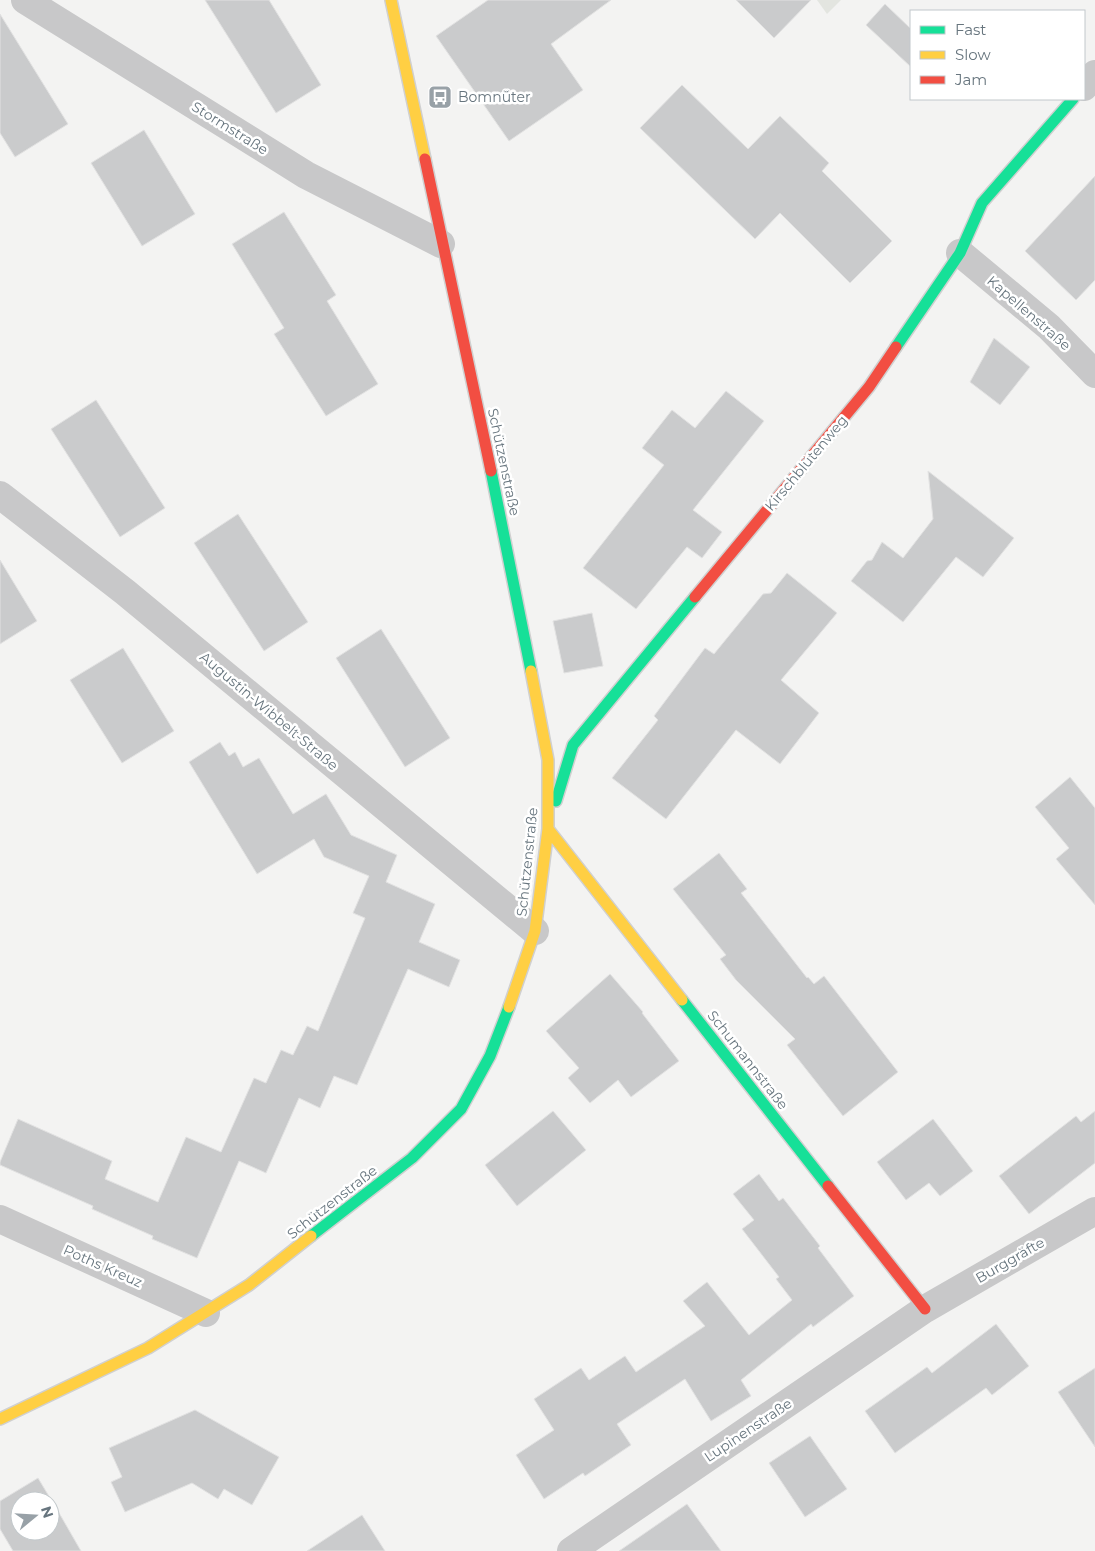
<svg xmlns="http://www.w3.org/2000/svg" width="1095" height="1551" font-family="Montserrat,sans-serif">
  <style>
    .green { fill: #e3e5e0 }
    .building { fill: #cacbcc; stroke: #e2e2e2; fill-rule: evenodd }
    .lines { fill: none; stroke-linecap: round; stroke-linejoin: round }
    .fast-casing { stroke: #d0d0d0; stroke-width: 14 }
    .slow-casing { stroke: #d0d0d0; stroke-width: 14 }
    .jam-casing { stroke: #d0d0d0; stroke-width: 14 }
    .street { stroke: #c8c8c9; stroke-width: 28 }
    .fast { stroke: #16e098; stroke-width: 11 }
    .slow { stroke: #ffcf43; stroke-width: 11 }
    .jam { stroke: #f24e42; stroke-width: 11 }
    .labels { text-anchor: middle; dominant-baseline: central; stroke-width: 5; stroke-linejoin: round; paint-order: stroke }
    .poi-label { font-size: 14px; fill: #67757e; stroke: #fff; text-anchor: start }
    .street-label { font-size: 14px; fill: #67757e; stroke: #fff }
  </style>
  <rect width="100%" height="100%" fill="#f3f3f2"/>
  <path class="green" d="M 817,0 L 841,0 L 827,14 Z"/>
  <path class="building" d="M 205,0 L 269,0 L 321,85 L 276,113 Z
    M 488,0 L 611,0 L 551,44 L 583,90 L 509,141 L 436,36 Z
    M 736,0 L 811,0 L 774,38 Z
    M 885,4 L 911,29 L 911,67 L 866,25 Z
    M 0,14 L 68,124 L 15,157 L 0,133 Z
    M 682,85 L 748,149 L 780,116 L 829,163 L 822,171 L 892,241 L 850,283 L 780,213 L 755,239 L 640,128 Z
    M 144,130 L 195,214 L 142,246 L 91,163 Z
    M 1095,176 L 1095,280 L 1076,300 L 1025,251 Z
    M 284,212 L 336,295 L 327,301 L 378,384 L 326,416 L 274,334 L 284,328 L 232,244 Z
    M 994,338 L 1030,367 L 1000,405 L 970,382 Z
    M 726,391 L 764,421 L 693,510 L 722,532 L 702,558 L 687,547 L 636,609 L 583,568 L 664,465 L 642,448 L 672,410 L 695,428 Z
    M 96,400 L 165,508 L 120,537 L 51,429 Z
    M 928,471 L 1014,538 L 983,577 L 956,557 L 903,622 L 851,581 L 867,561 L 872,560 L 882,542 L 903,558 L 933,519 Z
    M 238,514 L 308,622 L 264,651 L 194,543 Z
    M 0,560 L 37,621 L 0,644 Z
    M 787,573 L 837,613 L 781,680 L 819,713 L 780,764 L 736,730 L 666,819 L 612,778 L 658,720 L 654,716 L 705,648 L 714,654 L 763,594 L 771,593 Z
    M 592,613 L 603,666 L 564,673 L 553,621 Z
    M 381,629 L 450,738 L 405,767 L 336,658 Z
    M 123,648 L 174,731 L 122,763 L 70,680 Z
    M 220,742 L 229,756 L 235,752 L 243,767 L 259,758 L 293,814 L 326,794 L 351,835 L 397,855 L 386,882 L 435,904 L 419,942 L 460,960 L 449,987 L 408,969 L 357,1085 L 334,1076 L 320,1108 L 299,1098 L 266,1173 L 239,1161 L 197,1258 L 152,1239 L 153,1236 L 92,1209 L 93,1206 L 0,1165 L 0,1162 L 18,1119 L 112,1161 L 105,1179 L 158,1202 L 186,1137 L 221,1152 L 254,1078 L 266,1083 L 281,1050 L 293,1055 L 307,1026 L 318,1031 L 365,918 L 353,913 L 369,876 L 324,857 L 314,839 L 257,874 L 189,762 Z
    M 1070,777 L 1095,808 L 1095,905 L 1056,859 L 1069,848 L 1035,807 Z
    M 719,853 L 747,889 L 741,893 L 807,978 L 808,977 L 814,984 L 824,976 L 898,1072 L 843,1116 L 787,1045 L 795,1039 L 736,980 L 720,959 L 726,955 L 673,889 Z
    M 610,974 L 643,1012 L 642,1013 L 679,1061 L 631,1097 L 618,1080 L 590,1103 L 568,1078 L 579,1068 L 546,1031 Z
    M 553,1111 L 586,1150 L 517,1206 L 485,1165 Z
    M 1095,1111 L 1095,1163 L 1029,1214 L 999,1176 L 1076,1116 L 1081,1122 Z
    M 933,1119 L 973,1171 L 940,1196 L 929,1183 L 906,1200 L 877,1162 Z
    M 759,1174 L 779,1201 L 783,1198 L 820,1246 L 818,1248 L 854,1296 L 813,1327 L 811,1324 L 741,1380 L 751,1396 L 711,1421 L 685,1379 L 617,1424 L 631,1445 L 585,1476 L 583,1473 L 544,1499 L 516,1455 L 554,1430 L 534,1399 L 581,1368 L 589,1380 L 625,1356 L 636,1372 L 705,1326 L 683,1301 L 707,1282 L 749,1335 L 792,1300 L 776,1279 L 779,1277 L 742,1229 L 754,1220 L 733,1194 Z
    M 996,1324 L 1029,1366 L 992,1395 L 986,1388 L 895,1453 L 865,1411 L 927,1367 L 932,1373 Z
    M 1095,1368 L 1095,1447 L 1058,1392 Z
    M 195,1410 L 279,1457 L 252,1505 L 224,1489 L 218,1499 L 192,1483 L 125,1512 L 111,1482 L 122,1477 L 109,1448 Z
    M 810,1436 L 847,1489 L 805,1517 L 769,1463 Z
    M 38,1478 L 62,1518 L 81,1551 L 13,1551 L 0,1529 L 0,1501 ZM 20,1501 L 50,1501 L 50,1531 L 20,1531 Z
    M 687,1504 L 721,1551 L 619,1551 Z
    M 362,1515 L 385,1551 L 307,1551 Z"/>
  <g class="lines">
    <g class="fast-casing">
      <path id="fast" d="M 896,347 L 960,253 L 982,203 L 1073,99
        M 491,471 L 531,671
        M 556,801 L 573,745 L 695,597
        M 682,1000 L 828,1186
        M 311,1236 L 412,1158 L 461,1109 L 490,1056 L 509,1007"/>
    </g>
    <g class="slow-casing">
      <path id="slow" d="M 391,0 L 425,159
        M 548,829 L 682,1000
        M 509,1007 L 535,931 L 548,829 L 548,760 L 531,671
        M 0,1419 L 148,1348 L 249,1285 L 311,1236"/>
    </g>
    <g class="jam-casing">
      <path id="jam" d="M 425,159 L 491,471
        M 695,597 L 869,387 L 896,347
        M 828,1186 L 925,1309"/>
    </g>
    <path class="street" d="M 25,0 L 306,175 L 441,244
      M 1084,87 L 1095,74
      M 960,253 L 1049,327 L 1095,374
      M 0,495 L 125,592 L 535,931
      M 0,1219 L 206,1313
      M 571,1551 L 925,1309 L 1095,1211"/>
    <use href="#fast" class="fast"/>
    <use href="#slow" class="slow"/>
    <use href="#jam" class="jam"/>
  </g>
  <defs>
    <g id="bus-square" transform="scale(1.25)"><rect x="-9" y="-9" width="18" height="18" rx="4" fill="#98a1a7" stroke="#fff"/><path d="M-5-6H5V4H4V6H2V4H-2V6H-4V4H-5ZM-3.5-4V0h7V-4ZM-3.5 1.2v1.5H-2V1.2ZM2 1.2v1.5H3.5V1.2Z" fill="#fff"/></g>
  </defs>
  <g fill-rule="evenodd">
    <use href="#bus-square" x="440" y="97"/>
  </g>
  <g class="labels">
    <g class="poi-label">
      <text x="458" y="97">Bomnüter</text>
    </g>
    <g class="street-label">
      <text transform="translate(230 128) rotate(32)">Stormstraße</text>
      <text transform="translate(1029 313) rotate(41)">Kapellenstraße</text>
      <text transform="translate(504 462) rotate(78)">Schützenstraße</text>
      <text transform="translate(806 463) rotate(-50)">Kirschblütenweg</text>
      <text transform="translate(269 711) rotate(40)">Augustin-Wibbelt-Straße</text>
      <text transform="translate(527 862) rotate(-84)">Schützenstraße</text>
      <text transform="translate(748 1060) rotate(52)">Schumannstraße</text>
      <text transform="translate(332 1202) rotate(-38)">Schützenstraße</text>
      <text transform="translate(1010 1260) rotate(-30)">Burggräfte</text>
      <text transform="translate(103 1266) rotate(24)">Poths Kreuz</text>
      <text transform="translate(748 1430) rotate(-34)">Lupinenstraße</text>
    </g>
  </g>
  <rect x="910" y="10" width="175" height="90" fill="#ffffff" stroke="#c2c8cb"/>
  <rect x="920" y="26" width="25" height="8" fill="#16e098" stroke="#c2c8cb"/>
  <text x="955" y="35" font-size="15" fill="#67757e">Fast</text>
  <rect x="920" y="51" width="25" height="8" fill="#ffcf43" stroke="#c2c8cb"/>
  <text x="955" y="60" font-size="15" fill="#67757e">Slow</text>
  <rect x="920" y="76" width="25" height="8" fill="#f24e42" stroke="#c2c8cb"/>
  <text x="955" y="85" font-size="15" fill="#67757e">Jam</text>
  <g transform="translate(35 1516) rotate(72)"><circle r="24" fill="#ffffff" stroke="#c2c8cb"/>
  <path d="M0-4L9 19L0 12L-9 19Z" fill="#98a1a7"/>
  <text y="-8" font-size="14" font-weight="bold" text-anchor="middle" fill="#67757e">N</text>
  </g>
</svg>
